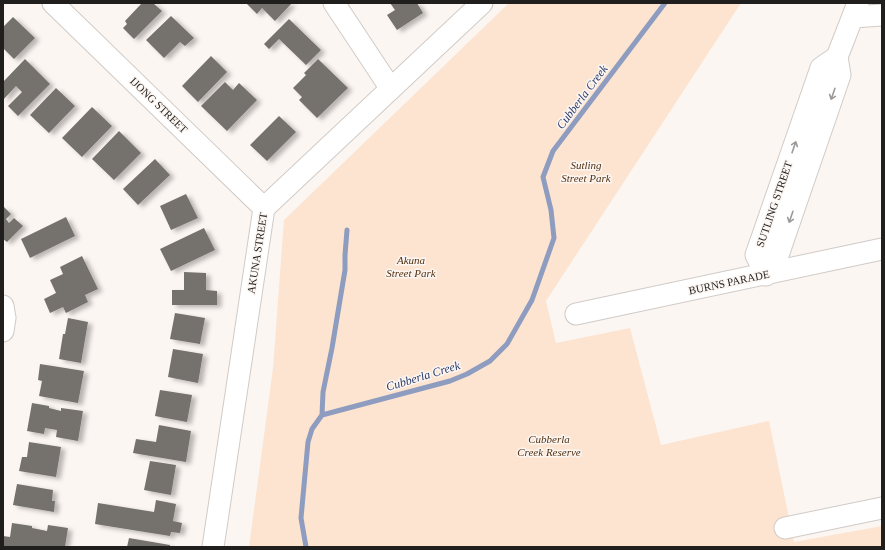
<svg xmlns="http://www.w3.org/2000/svg" width="885" height="550" font-family="Georgia,serif">
  <style>
    .green { fill: #fce4d1 }
    .lines { fill: none; stroke-linecap: round; stroke-linejoin: round }
    .stream { stroke: #8d9cbf; stroke-width: 5 }
    .building { fill: #75716d; filter: url(#shadow) }
    .minor-casing { stroke: #d1cbc7; stroke-width: 23 }
    .minor { stroke: #fff; stroke-width: 21 }
    .oneway { stroke: #9b9a99 }
    .labels { text-anchor: middle; dominant-baseline: central; stroke-width: 3; stroke-linejoin: round; paint-order: stroke }
    .street-label { font-size: 11px; fill: #201f1d; stroke: #fcf6f2 }
    .park-label { font-size: 11px; font-style: italic; fill: #543110; stroke: #fcf6f2 }
    .water-label { font-size: 12px; font-style: italic; fill: #283a69; stroke: #fcf6f2 }
  </style>
  <defs>
    <filter id="shadow"><feDropShadow dx="4.5" dy="2.5" stdDeviation="2" flood-color="#0004"/></filter>
  </defs>
  <rect width="100%" height="100%" fill="#fcf6f2"/>
  <path class="green" d="M 509,3 L 741,3 L 546,301 L 556,343 L 630,328 L 661,445 L 769,421 L 794,542 L 882,526 L 882,547 L 249,547 L 273,368 L 284,220 Z"/>
  <g class="lines">
    <path class="stream" d="M 322,415 L 323,392 L 332,348 L 345,270 L 345,255 L 347,230
      M 306,547 L 301,518 L 308,442 L 312,429 L 322,415 L 450,381 L 467,374 L 490,361 L 507,344 L 532,300 L 554,238 L 551,210 L 543,177 L 553,151 L 665,3"/>
  </g>
  <path class="building" d="M 142,3 L 153,3 L 162,11 L 134,39 L 123,28 L 127,24 L 125,21 Z
    M 246,3 L 292,3 L 275,21 L 262,8 L 257,14 Z
    M 390,3 L 417,3 L 423,13 L 397,30 L 387,15 L 395,10 Z
    M 171,16 L 194,38 L 185,46 L 180,42 L 164,58 L 146,40 Z
    M 13,17 L 35,38 L 14,59 L 3,48 L 3,27 Z
    M 289,19 L 321,50 L 306,65 L 279,39 L 269,49 L 264,44 Z
    M 211,56 L 227,72 L 198,102 L 182,86 Z
    M 25,59 L 50,84 L 18,116 L 8,106 L 22,92 L 16,86 L 3,100 L 3,82 Z
    M 318,59 L 348,88 L 317,118 L 299,100 L 302,97 L 293,88 L 306,75 L 304,73 Z
    M 225,82 L 233,90 L 239,83 L 257,100 L 227,131 L 201,106 Z
    M 56,88 L 75,106 L 49,133 L 30,115 Z
    M 92,107 L 112,126 L 82,157 L 62,138 Z
    M 279,116 L 296,132 L 267,161 L 250,145 Z
    M 119,131 L 141,153 L 114,180 L 92,159 Z
    M 155,159 L 170,175 L 138,205 L 123,189 Z
    M 186,194 L 198,218 L 171,230 L 160,206 Z
    M 3,206 L 11,214 L 6,219 L 9,223 L 14,218 L 23,226 L 7,242 L 3,239 Z
    M 66,217 L 75,236 L 30,258 L 21,239 Z
    M 204,228 L 215,250 L 171,271 L 160,249 Z
    M 82,256 L 98,289 L 85,295 L 88,302 L 66,313 L 63,307 L 50,313 L 44,299 L 56,293 L 50,280 L 63,274 L 60,267 Z
    M 184,272 L 206,273 L 206,290 L 217,291 L 217,305 L 172,305 L 172,290 L 184,290 Z
    M 175,313 L 205,318 L 200,344 L 170,339 Z
    M 68,318 L 88,322 L 81,363 L 59,359 L 63,334 L 65,334 Z
    M 173,349 L 203,354 L 198,383 L 168,377 Z
    M 40,364 L 84,371 L 78,403 L 39,396 L 42,381 L 38,380 Z
    M 160,390 L 192,395 L 187,422 L 155,416 Z
    M 32,403 L 49,406 L 49,408 L 61,411 L 61,408 L 83,411 L 78,441 L 56,437 L 57,430 L 45,428 L 44,434 L 27,431 Z
    M 159,425 L 191,431 L 186,462 L 133,453 L 136,439 L 156,442 Z
    M 29,442 L 61,447 L 56,477 L 19,471 L 22,457 L 27,457 Z
    M 150,461 L 176,465 L 171,495 L 144,490 Z
    M 17,484 L 53,490 L 52,501 L 55,501 L 54,512 L 13,505 Z
    M 156,500 L 176,504 L 173,521 L 182,523 L 180,533 L 171,532 L 170,536 L 95,524 L 98,503 L 154,512 Z
    M 12,523 L 32,526 L 32,528 L 47,531 L 48,525 L 68,528 L 65,547 L 3,547 L 3,536 L 10,537 Z
    M 129,538 L 170,545 L 170,547 L 127,547 Z"/>
  <g class="lines">
    <g class="minor-casing">
      <path id="minor" d="M 53,3 L 264,208
        M 334,3 L 391,89
        M 853,17 L 882,15
        M 837,57 L 821,68 L 756,255 L 766,275 L 776,261 L 840,75 L 837,57 L 858,3
        M 3,306 L 5,318 L 3,331
        M 576,314 L 882,249
        M 785,528 L 882,508
        M 213,547 L 264,208 L 482,3"/>
    </g>
    <use href="#minor" class="minor"/>
  </g>
  <defs><path id="oneway-shaft" d="M-6 0H5M1.5-3L5.5 0L1.5 3" fill="none" stroke-width="1.6" stroke-linecap="round" stroke-linejoin="round"/></defs>
  <g class="oneway">
    <use href="#oneway-shaft" transform="translate(833 94) rotate(109)"/>
    <use href="#oneway-shaft" transform="translate(794 147) rotate(-71)"/>
    <use href="#oneway-shaft" transform="translate(791 217) rotate(109)"/>
  </g>
  <g class="labels">
    <g class="street-label">
      <text transform="translate(159 105) rotate(44)">IJONG STREET</text>
      <text transform="translate(774 204) rotate(-71)">SUTLING STREET</text>
      <text transform="translate(257 253) rotate(-81)">AKUNA STREET</text>
      <text transform="translate(729 282) rotate(-12)">BURNS PARADE</text>
    </g>
    <g class="park-label">
      <text x="586" y="165">Sutling<tspan x="586" dy="13">Street Park</tspan></text>
      <text x="411" y="260">Akuna<tspan x="411" dy="13">Street Park</tspan></text>
      <text x="549" y="439">Cubberla<tspan x="549" dy="13">Creek Reserve</tspan></text>
    </g>
    <g class="water-label">
      <text transform="translate(582 97) rotate(-53)">Cubberla Creek</text>
      <text transform="translate(423 376) rotate(-17)">Cubberla Creek</text>
    </g>
  </g>
  <rect width="885" height="550" fill="none" stroke="#201f1d" stroke-width="8"/>
</svg>
